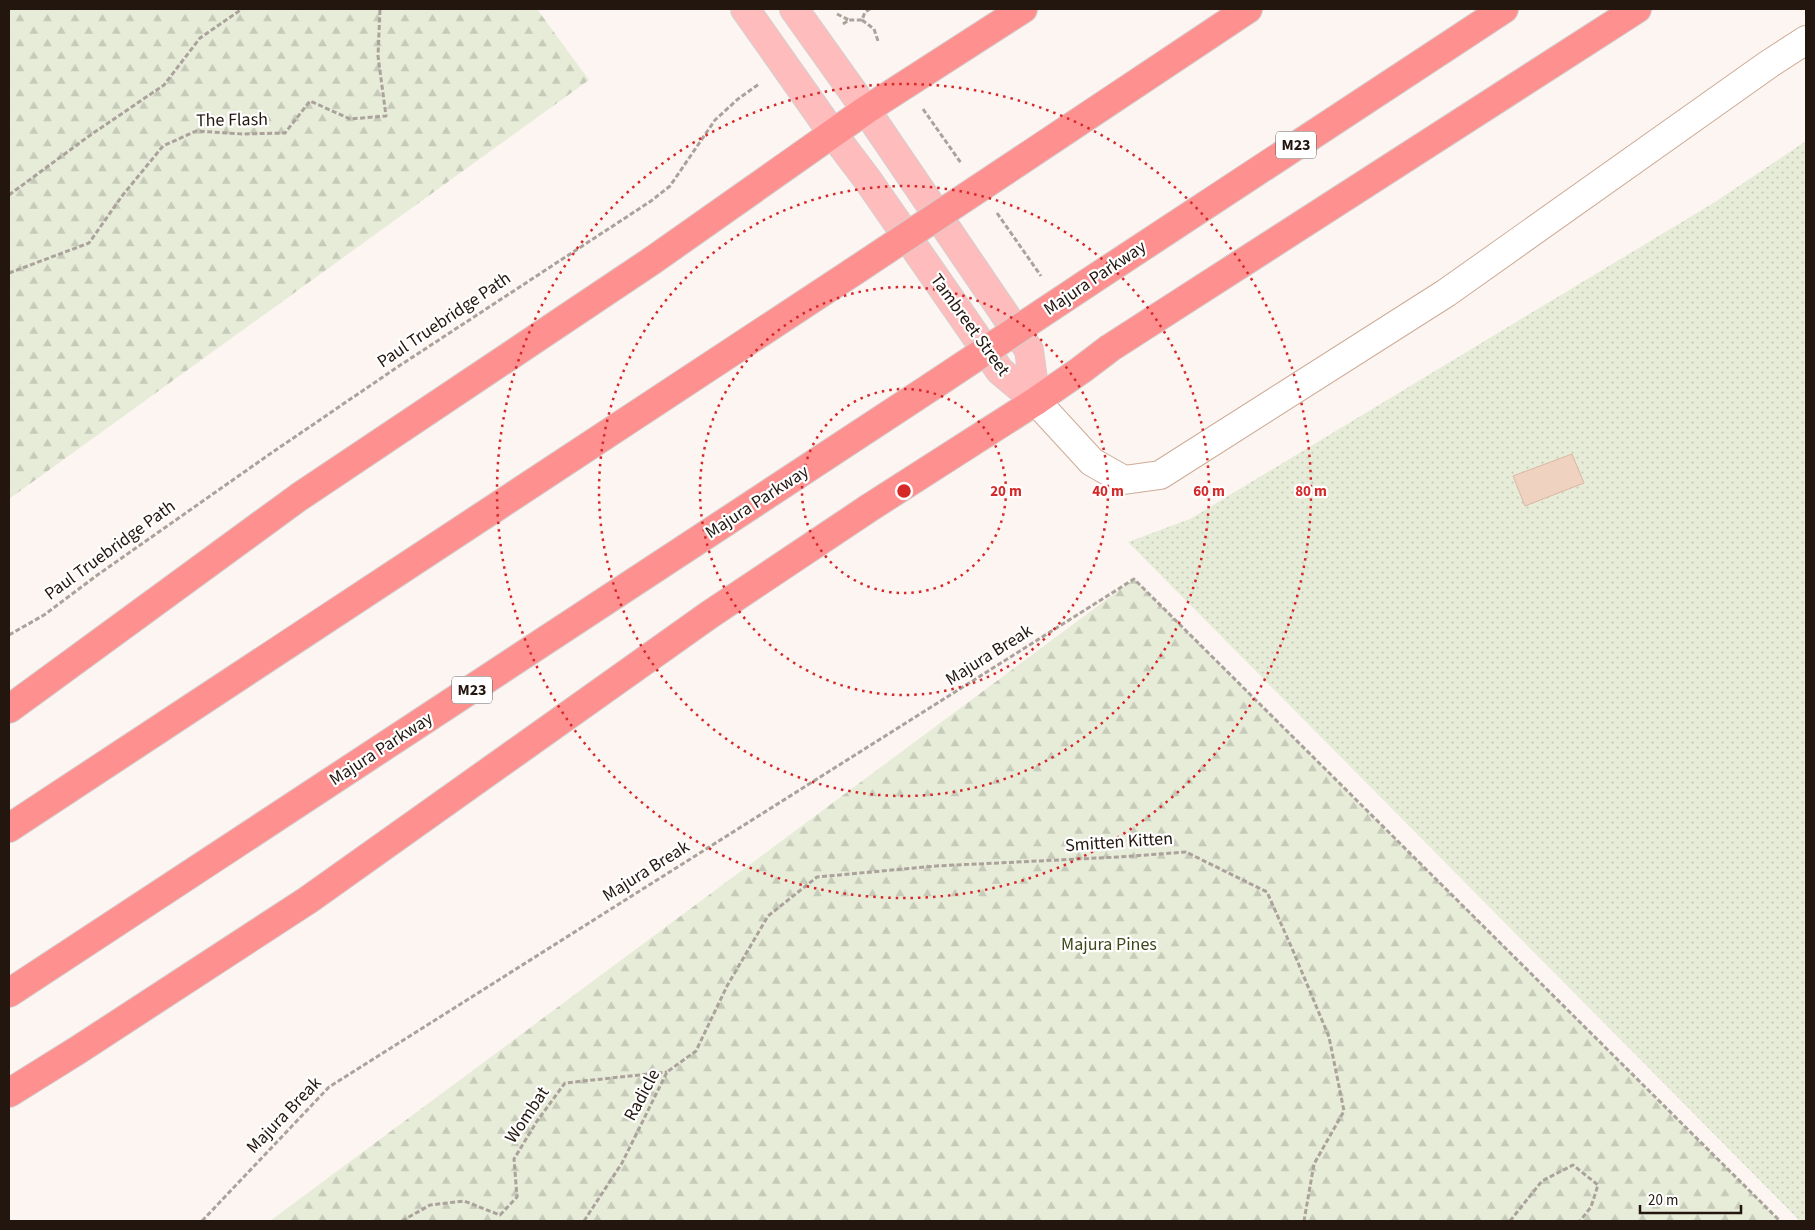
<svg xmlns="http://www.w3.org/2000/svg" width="1815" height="1230" font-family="'Source Sans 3',sans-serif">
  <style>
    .grass { fill: url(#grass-dots) }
    .forest { fill: url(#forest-firs) }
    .building { fill: #f0d2c0; stroke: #dab7a3 }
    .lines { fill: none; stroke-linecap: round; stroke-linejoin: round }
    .minor-casing { stroke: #cdab97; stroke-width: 30 }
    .major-casing { stroke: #d3d0cf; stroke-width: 30 }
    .highway-casing { stroke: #d3d0cf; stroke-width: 30 }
    .path { stroke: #aba29c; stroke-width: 3; stroke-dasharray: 5 2.5; stroke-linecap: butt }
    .minor { stroke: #fff; stroke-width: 28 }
    .major { stroke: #febcbc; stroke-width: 28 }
    .highway { stroke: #fe9090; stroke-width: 28 }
    .highway-bridge-casing { stroke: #d3d0cf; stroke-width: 30; stroke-linecap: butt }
    .highway-bridge { stroke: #fe9090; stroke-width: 28 }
    .ring { fill: none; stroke: #d62828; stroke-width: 2.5; stroke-dasharray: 2.5 5 }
    .labels { text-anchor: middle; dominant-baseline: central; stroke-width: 4.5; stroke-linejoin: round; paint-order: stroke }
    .shield { fill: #fff; stroke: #655c57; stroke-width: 1 }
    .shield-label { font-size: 16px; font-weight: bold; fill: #23160f }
    .street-label { font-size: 18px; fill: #23160f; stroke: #fff }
    .park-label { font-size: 18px; fill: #3e4717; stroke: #fff }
    .centre { fill: #d62828; stroke: #fff; stroke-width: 2.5 }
    .ring-label { font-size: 15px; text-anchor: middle; font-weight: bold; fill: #d62828; stroke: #fff; stroke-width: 4.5; stroke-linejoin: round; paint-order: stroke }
  </style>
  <defs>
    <pattern id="grass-dots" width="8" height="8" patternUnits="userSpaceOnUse" patternTransform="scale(1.25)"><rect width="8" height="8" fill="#e7ecd9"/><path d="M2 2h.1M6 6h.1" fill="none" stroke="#c6cab9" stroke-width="1.8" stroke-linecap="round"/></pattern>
    <pattern id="forest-firs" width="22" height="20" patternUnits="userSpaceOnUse" patternTransform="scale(1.25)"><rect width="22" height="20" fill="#e7ecd9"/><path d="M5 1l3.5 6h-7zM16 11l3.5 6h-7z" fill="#c6cab9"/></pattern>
  </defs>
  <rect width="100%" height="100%" fill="#fdf5f1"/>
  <path class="grass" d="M 1806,141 L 1806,1221 L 1800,1221 L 1128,542 L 1190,519 L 1715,202 Z"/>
  <path class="forest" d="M 9,9 L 537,9 L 589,80 L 9,499 Z
    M 1134,579 L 1780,1221 L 270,1221 Z"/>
  <path class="building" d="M 1572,454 L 1584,483 L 1525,506 L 1513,476 Z"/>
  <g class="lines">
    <g class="minor-casing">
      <path id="minor" d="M 1036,401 L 1092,462 L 1124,480 L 1160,475 L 1446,293 L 1769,64 L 1806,40"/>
    </g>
    <g class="major-casing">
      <path id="major" d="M 745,9 L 833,134 L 867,179 L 1000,371 L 1036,401
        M 794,9 L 866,110 L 1029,350 L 1036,401"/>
    </g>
    <g class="highway-casing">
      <path id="highway" d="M 1005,171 L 1248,9
        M 1089,282 L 1504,9
        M 9,709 L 299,497 L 653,260 L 866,110 L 1023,9
        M 9,828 L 853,272
        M 9,993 L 934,385
        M 9,1093 L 78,1050 L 308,900 L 709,615 L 869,508 L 1036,401 L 1081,370 L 1110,348 L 1637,9"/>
    </g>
    <path class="path" d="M 837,14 L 849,20
      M 862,20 L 874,29 L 878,41
      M 843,24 L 849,20 L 862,20 L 865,12 L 870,9
      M 923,109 L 961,163
      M 9,195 L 89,136 L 164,85 L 200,38 L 242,9
      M 997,213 L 1041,276
      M 9,273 L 89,243 L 122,196 L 163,146 L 196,131 L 243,134 L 285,133 L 310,101 L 350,119 L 386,116 L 378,56 L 380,9
      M 9,635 L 44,615 L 96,576 L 267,456 L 396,368 L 651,201 L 670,186 L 715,120 L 738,99 L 759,84
      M 202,1221 L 329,1087 L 1134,579 L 1780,1221
      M 402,1221 L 430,1205 L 464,1201 L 500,1215 L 517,1197 L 514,1159 L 537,1121 L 565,1083 L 667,1072
      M 584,1221 L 622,1163 L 667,1072 L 696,1051 L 727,986 L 768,916 L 817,877 L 936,866 L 1119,857 L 1186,852 L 1267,892 L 1294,953 L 1329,1037 L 1344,1111 L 1314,1164 L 1304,1221
      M 1510,1221 L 1542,1181 L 1573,1165 L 1598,1185 L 1591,1207 L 1580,1221"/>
    <use href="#minor" class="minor"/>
    <use href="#major" class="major"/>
    <use href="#highway" class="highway"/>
    <g class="highway-bridge-casing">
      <path id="highway-bridge" d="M 853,272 L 1005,171
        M 934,385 L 1089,282"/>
    </g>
    <use href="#highway-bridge" class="highway-bridge"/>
  </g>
  <g class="ring">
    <circle cx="904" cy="491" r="102"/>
    <circle cx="904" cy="491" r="204"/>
    <circle cx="904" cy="491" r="305"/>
    <circle cx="904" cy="491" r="407"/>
  </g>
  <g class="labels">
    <g class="shield">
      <rect x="1276" y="131.5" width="40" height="27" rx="4"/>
      <rect x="452" y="676.5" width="40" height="27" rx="4"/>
    </g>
    <g class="shield-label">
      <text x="1296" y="145">M23</text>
      <text x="472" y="690">M23</text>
    </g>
    <g class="street-label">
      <text transform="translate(232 120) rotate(-1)">The Flash</text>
      <text transform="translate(1095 278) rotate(-34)">Majura Parkway</text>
      <text transform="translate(444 320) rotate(-34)">Paul Truebridge Path</text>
      <text transform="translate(970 325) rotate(54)">Tambreet Street</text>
      <text transform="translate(757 502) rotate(-33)">Majura Parkway</text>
      <text transform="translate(110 550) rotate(-36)">Paul Truebridge Path</text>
      <text transform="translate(989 655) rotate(-32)">Majura Break</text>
      <text transform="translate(381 749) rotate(-33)">Majura Parkway</text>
      <text transform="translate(1119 842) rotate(-4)">Smitten Kitten</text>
      <text transform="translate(646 871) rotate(-32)">Majura Break</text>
      <text transform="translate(642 1095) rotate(-62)">Radicle</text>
      <text transform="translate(284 1115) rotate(-46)">Majura Break</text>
      <text transform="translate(527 1115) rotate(-56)">Wombat</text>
    </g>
    <g class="park-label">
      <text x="1109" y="944">Majura Pines</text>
    </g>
  </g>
  <circle cx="904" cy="491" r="8" class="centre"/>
  <g class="ring-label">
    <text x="1006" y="496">20 m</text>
    <text x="1108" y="496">40 m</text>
    <text x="1209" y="496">60 m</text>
    <text x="1311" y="496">80 m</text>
  </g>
  <rect width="1815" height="1230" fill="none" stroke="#23160f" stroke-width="20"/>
  <path d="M1640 1205v8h101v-8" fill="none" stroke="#23160f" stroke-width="2.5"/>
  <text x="1648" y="1205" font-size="15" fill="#23160f" stroke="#ffffff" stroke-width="4" paint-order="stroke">20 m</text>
</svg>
